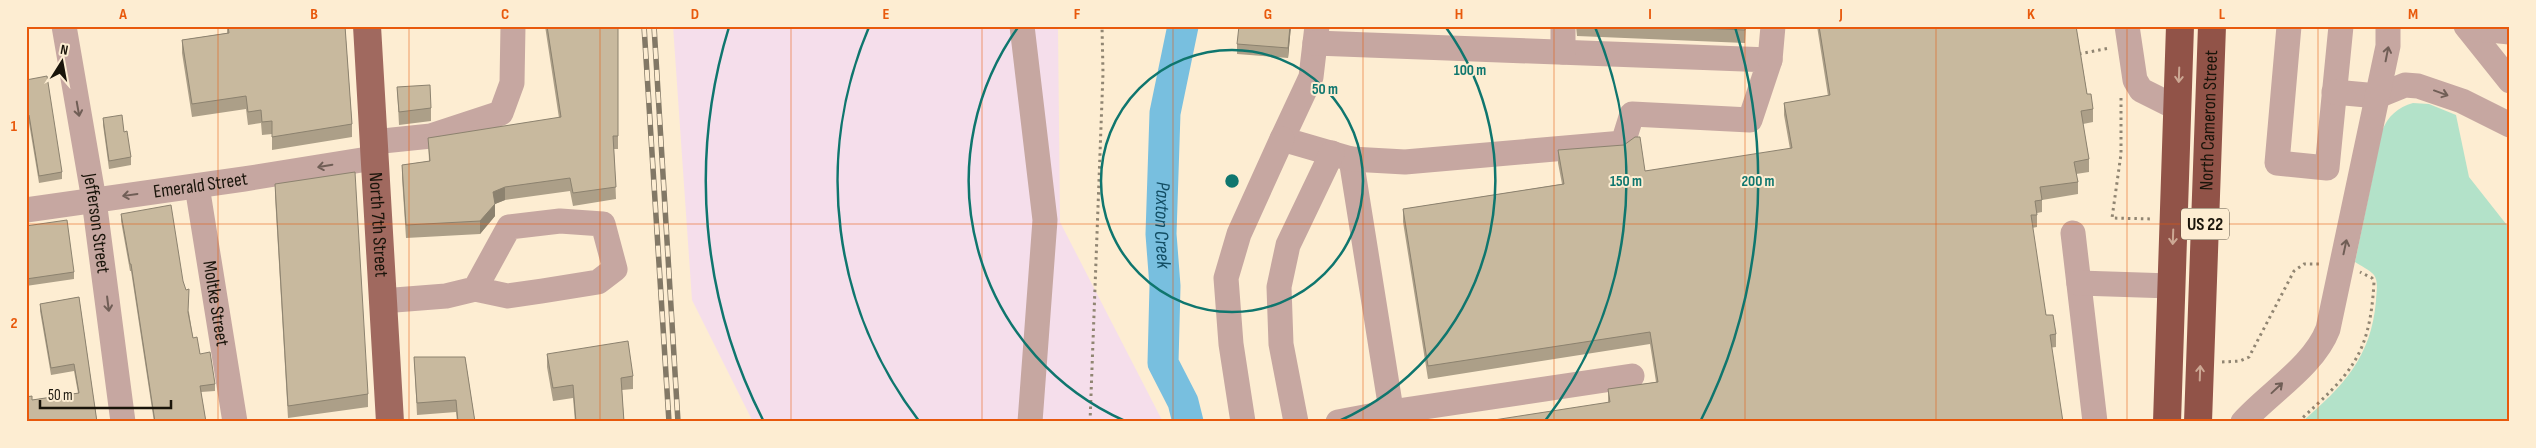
<svg xmlns="http://www.w3.org/2000/svg" width="2536" height="448" font-family="'Sofia Sans Condensed',sans-serif">
  <style>
    .industrial { fill: #f5deeb }
    .green { fill: #b3e2c9 }
    .lines { fill: none; stroke-linecap: round; stroke-linejoin: round }
    .river { stroke: #78bfdf; stroke-width: 31 }
    .path { stroke: #908572; stroke-width: 3; stroke-dasharray: 2.5 4; stroke-linecap: butt }
    .minor { stroke: #c6a7a1; stroke-width: 25 }
    .major { stroke: #a0695f; stroke-width: 28 }
    .highway { stroke: #915348; stroke-width: 28 }
    .rail-casing { stroke: #827866; stroke-width: 5.5 }
    .rail { stroke: #fdedd2; stroke-width: 4; stroke-dasharray: 11; stroke-linecap: butt }
    .wall { fill: #ac9f88 }
    .shaded-wall { fill: #8c826f }
    .building { fill: #c8b99e; stroke: #8c826f }
    .oneway { stroke: #705e56 }
    .oneway2 { stroke: #cca894 }
    .grid { fill: none; stroke: #e8590c; stroke-width: 1; stroke-opacity: 0.55 }
    .ring { fill: none; stroke: #0f766e; stroke-width: 2.5 }
    .labels { text-anchor: middle; dominant-baseline: central; stroke-width: 4; stroke-linejoin: round; paint-order: stroke }
    .shield { fill: #fdedd2; stroke: #5d5546; stroke-width: 1 }
    .shield-label { font-size: 18px; font-weight: bold; fill: #19140a }
    .street-label { font-size: 19px; fill: #19140a; stroke: #fdedd2 }
    .water-label { font-size: 20px; font-style: italic; fill: #134e64; stroke: #fdedd2 }
    .centre { fill: #0f766e; stroke: #fdedd2; stroke-width: 2.5 }
    .ring-label { font-size: 15px; text-anchor: middle; font-weight: bold; fill: #0f766e; stroke: #fdedd2; stroke-width: 4; stroke-linejoin: round; paint-order: stroke }
    .neatline { fill: none; stroke: #e8590c; stroke-width: 2 }
    .grid-label { font-size: 16px; text-anchor: middle; font-weight: bold; fill: #e8590c }
  </style>
  <rect width="100%" height="100%" fill="#fdedd2"/>
  <path class="industrial" d="M 673,26 L 1058,26 L 1060,222 L 1163,422 L 753,422 L 692,300 Z"/>
  <path class="green" d="M 2413,103 L 2429,104 L 2456,115 L 2469,177 L 2510,229 L 2510,422 L 2302,422 C 2343,386 2371,358 2376,301 C 2376,294 2379,282 2374,275 C 2370,270 2361,266 2355,262 L 2382,131 C 2388,116 2398,107 2413,103 Z"/>
  <g class="lines">
    <path class="river" id="s1" d="M 1183,26 L 1165,113 L 1161,234 L 1165,286 L 1163,363 L 1183,402 L 1188,422"/>
    <path class="path" d="M 2079,54 L 2110,48
      M 2121,98 L 2121,154 L 2112,218 L 2153,219
      M 2222,362 L 2240,361 L 2249,357 L 2294,271 L 2304,264 L 2322,264
      M 1090,422 L 1103,73 L 1102,26
      M 2298,422 C 2350,374 2370,357 2374,282 L 2372,278 L 2360,272"/>
    <g class="minor">
      <path id="s2" d="M 64,26 L 94,200 L 123,422"/>
      <path d="M 1022,26 L 1045,220 L 1030,422"/>
      <path d="M 1317,26 L 1311,77 L 1282,139 L 1351,159 L 1393,422"/>
      <path d="M 2127,26 L 2135,80 L 2141,90 L 2177,108"/>
      <path d="M 2289,26 L 2277,163 L 2327,168 L 2341,26"/>
      <path d="M 2466,26 L 2510,81"/>
      <path d="M 2468,28 L 2510,32"/>
      <path d="M 1315,43 L 1770,60 L 1750,120 L 1632,114 L 1623,143 L 1405,162 L 1351,159"/>
      <path d="M 1563,52 L 1563,26"/>
      <path d="M 1770,60 L 1773,26"/>
      <path d="M 2334,92 L 2378,96 L 2405,85 L 2418,86 L 2462,101 L 2510,125"/>
      <path d="M 373,142 L 431,136 L 501,113 L 512,83 L 513,26"/>
      <path id="s3" d="M 197,186 L 235,422"/>
      <path id="s4" d="M 26,210 L 244,179 L 374,158"/>
      <path d="M 2073,233 L 2095,422"/>
      <path d="M 2079,283 L 2171,286"/>
      <path d="M 382,301 L 446,296 L 475,289 L 509,227 L 560,221 L 603,224 L 615,269 L 598,282 L 542,291 L 508,296 L 475,289"/>
      <path d="M 1243,422 L 1231,344 L 1226,278 L 1239,234 L 1282,139"/>
      <path d="M 1296,422 L 1281,344 L 1279,287 L 1288,245 L 1332,153"/>
      <path d="M 1338,422 L 1391,412 L 1632,376"/>
      <path d="M 2243,422 C 2269,393 2314,366 2328,329 L 2388,46 L 2388,26"/>
    </g>
    <path class="major" id="s5" d="M 367,26 L 390,422"/>
    <g class="highway">
      <path d="M 2167,422 L 2180,26"/>
      <path id="s6" d="M 2198,422 L 2212,26"/>
    </g>
    <g class="rail-casing">
      <path id="rail" d="M 644,26 L 669,422
        M 654,26 L 678,422"/>
    </g>
    <use href="#rail" class="rail"/>
  </g>
  <path class="wall" d="M 227,26 L 345,26 L 352,124 L 352,137 L 272,150 L 272,134 L 262,135 L 261,123 L 248,125 L 246,109 L 192,117 L 182,53 L 182,40 L 227,33 Z
    M 545,26 L 618,26 L 618,149 L 614,149 L 616,199 L 573,206 L 570,191 L 505,200 L 495,204 L 495,216 L 480,234 L 406,238 L 402,178 L 402,165 L 429,161 L 428,138 L 559,118 Z
    M 1291,26 L 1288,58 L 1237,54 L 1237,44 Z
    M 1576,26 L 1746,26 L 1745,43 L 1577,36 Z
    M 1817,26 L 2076,26 L 2087,94 L 2093,109 L 2093,122 L 2083,124 L 2089,159 L 2089,172 L 2076,174 L 2078,182 L 2078,194 L 2042,200 L 2042,212 L 2037,213 L 2037,227 L 2032,228 L 2046,315 L 2056,334 L 2056,347 L 1608,402 L 1608,389 L 1656,382 L 1650,344 L 1428,379 L 1403,222 L 1403,209 L 1562,184 L 1558,163 L 1558,150 L 1645,171 L 1790,149 L 1784,115 L 1784,103 L 1828,96 Z
    M 26,80 L 62,172 L 62,179 L 39,183 L 29,123 L 26,123 Z
    M 397,87 L 431,108 L 431,121 L 399,125 Z
    M 103,118 L 124,132 L 131,157 L 131,165 L 109,169 L 103,125 Z
    M 275,184 L 368,394 L 368,407 L 288,418 L 275,196 Z
    M 121,214 L 189,312 L 193,338 L 200,354 L 215,384 L 215,391 L 201,392 L 206,422 L 154,422 L 131,271 L 130,271 L 121,221 Z
    M 26,226 L 74,272 L 74,279 L 26,286 Z
    M 79,297 L 97,422 L 26,422 L 32,400 L 78,393 L 74,371 L 51,375 L 40,311 L 40,304 Z
    M 547,354 L 633,376 L 633,389 L 622,390 L 624,422 L 575,422 L 573,398 L 553,401 L 547,367 Z
    M 414,357 L 465,357 L 475,422 L 457,422 L 456,412 L 417,415 Z"/>
  <path class="shaded-wall" d="M 1290,26 L 1291,26 L 1288,58 L 1288,48 Z
    M 505,187 L 505,200 L 495,204 L 495,216 L 480,234 L 480,221 L 493,192 Z"/>
  <path class="building" d="M 228,26 L 345,26 L 352,124 L 272,137 L 272,121 L 262,122 L 261,110 L 248,112 L 246,96 L 192,104 L 182,40 L 229,33 Z
    M 547,26 L 618,26 L 618,136 L 613,136 L 616,187 L 573,193 L 570,178 L 505,187 L 493,192 L 495,204 L 480,221 L 406,225 L 402,165 L 430,161 L 428,138 L 561,117 Z
    M 1239,26 L 1290,26 L 1288,48 L 1237,44 Z
    M 1647,26 L 1745,26 L 1745,30 Z
    M 1819,26 L 2076,26 L 2087,94 L 2091,94 L 2093,109 L 2081,111 L 2089,159 L 2074,162 L 2078,182 L 2040,187 L 2042,200 L 2035,201 L 2037,215 L 2031,215 L 2046,315 L 2053,315 L 2056,334 L 2050,335 L 2063,422 L 1481,422 L 1610,402 L 1608,389 L 1658,382 L 1650,332 L 1428,366 L 1403,209 L 1564,184 L 1558,150 L 1624,145 L 1635,137 L 1640,137 L 1645,171 L 1792,148 L 1784,103 L 1830,95 Z
    M 47,76 L 62,172 L 39,176 L 29,115 L 26,116 L 26,80 Z
    M 430,85 L 431,108 L 399,112 L 397,87 Z
    M 122,115 L 124,132 L 127,131 L 131,157 L 109,161 L 103,118 Z
    M 355,172 L 368,394 L 288,406 L 275,184 Z
    M 171,205 L 183,281 L 186,290 L 189,289 L 188,312 L 193,338 L 197,337 L 200,354 L 210,352 L 215,384 L 200,386 L 206,422 L 155,422 L 131,264 L 130,264 L 121,214 Z
    M 67,220 L 74,272 L 26,279 L 26,226 Z
    M 79,297 L 97,422 L 26,422 L 26,397 L 32,396 L 32,400 L 79,393 L 74,364 L 51,368 L 40,304 Z
    M 628,341 L 633,376 L 621,378 L 624,422 L 576,422 L 573,385 L 553,388 L 547,354 Z
    M 414,357 L 465,357 L 475,422 L 458,422 L 456,400 L 417,403 Z"/>
  <defs><path id="oneway-shaft" d="M-6 0H5M1.5-3L5.5 0L1.5 3" fill="none" stroke-width="1.6" stroke-linecap="round" stroke-linejoin="round" transform="scale(1.25)"/></defs>
  <g class="oneway">
    <use href="#oneway-shaft" transform="translate(2387 54) rotate(-79)"/>
    <use href="#oneway-shaft" transform="translate(2441 93) rotate(20)"/>
    <use href="#oneway-shaft" transform="translate(78 109) rotate(80)"/>
    <use href="#oneway-shaft" transform="translate(325 166) rotate(170)"/>
    <use href="#oneway-shaft" transform="translate(130 195) rotate(172)"/>
    <use href="#oneway-shaft" transform="translate(2345 247) rotate(-78)"/>
    <use href="#oneway-shaft" transform="translate(108 304) rotate(83)"/>
    <use href="#oneway-shaft" transform="translate(2277 388) rotate(-43)"/>
  </g>
  <g class="oneway2">
    <use href="#oneway-shaft" transform="translate(2179 75) rotate(92)"/>
    <use href="#oneway-shaft" transform="translate(2173 237) rotate(92)"/>
    <use href="#oneway-shaft" transform="translate(2200 373) rotate(-88)"/>
  </g>
  <path class="grid" d="M 218,26 L 218,422M 409,26 L 409,422M 600,26 L 600,422M 791,26 L 791,422M 982,26 L 982,422M 1173,26 L 1173,422M 1363,26 L 1363,422M 1554,26 L 1554,422M 1745,26 L 1745,422M 1936,26 L 1936,422M 2127,26 L 2127,422M 2318,26 L 2318,422M 26,224 L 2510,224"/>
  <g class="ring">
    <circle cx="1232" cy="181" r="131"/>
    <path d="M1125 421A263 263 0 0 1 1019 26M1445 26A263 263 0 0 1 1339 421"/>
    <path d="M919 421A394 394 0 0 1 869 27M1595 27A394 394 0 0 1 1545 421"/>
    <path d="M763 420A526 526 0 0 1 729 27M1735 27A526 526 0 0 1 1701 420"/>
  </g>
  <g class="labels">
    <rect class="shield" x="2181" y="208.5" width="48" height="31" rx="4"/>
    <g class="shield-label">
      <text x="2205" y="224">US 22</text>
    </g>
    <g class="street-label">
      <text stroke="none"><textPath href="#s6" startOffset="302">North Cameron Street</textPath></text>
      <text stroke="none"><textPath href="#s4" startOffset="176">Emerald Street</textPath></text>
      <text stroke="none"><textPath href="#s2" startOffset="200">Jefferson Street</textPath></text>
      <text stroke="none"><textPath href="#s5" startOffset="199">North 7th Street</textPath></text>
      <text stroke="none"><textPath href="#s3" startOffset="119">Moltke Street</textPath></text>
    </g>
    <g class="water-label">
      <text stroke="none"><textPath href="#s1" startOffset="201">Paxton Creek</textPath></text>
    </g>
  </g>
  <circle cx="1232" cy="181" r="8" class="centre"/>
  <g class="ring-label">
    <text x="1470" y="75">100 m</text>
    <text x="1325" y="94">50 m</text>
    <text x="1626" y="186">150 m</text>
    <text x="1758" y="186">200 m</text>
  </g>
  <rect width="2536" height="448" fill="none" stroke="#fdedd2" stroke-width="55"/>
  <g transform="translate(62 62) rotate(11)" stroke="#fdedd2" stroke-width="4" paint-order="stroke">
  <path d="M0-4L9 19L0 12L-9 19Z" fill="#19140a"/>
  <text y="-8" font-size="14" font-weight="bold" text-anchor="middle" fill="#19140a">N</text>
  </g>
  <path d="M40 400v8h131v-8" fill="none" stroke="#19140a" stroke-width="2.5"/>
  <text x="48" y="400" font-size="15" fill="#19140a" stroke="#fdedd2" stroke-width="4" paint-order="stroke">50 m</text>
  <rect x="28" y="28" width="2480" height="392" class="neatline"/>
  <g class="grid-label">
    <text x="123" y="19">A</text>
    <text x="314" y="19">B</text>
    <text x="505" y="19">C</text>
    <text x="695" y="19">D</text>
    <text x="886" y="19">E</text>
    <text x="1077" y="19">F</text>
    <text x="1268" y="19">G</text>
    <text x="1459" y="19">H</text>
    <text x="1650" y="19">I</text>
    <text x="1841" y="19">J</text>
    <text x="2031" y="19">K</text>
    <text x="2222" y="19">L</text>
    <text x="2413" y="19">M</text>
    <text x="14" y="131">1</text>
    <text x="14" y="328">2</text>
  </g>
</svg>
